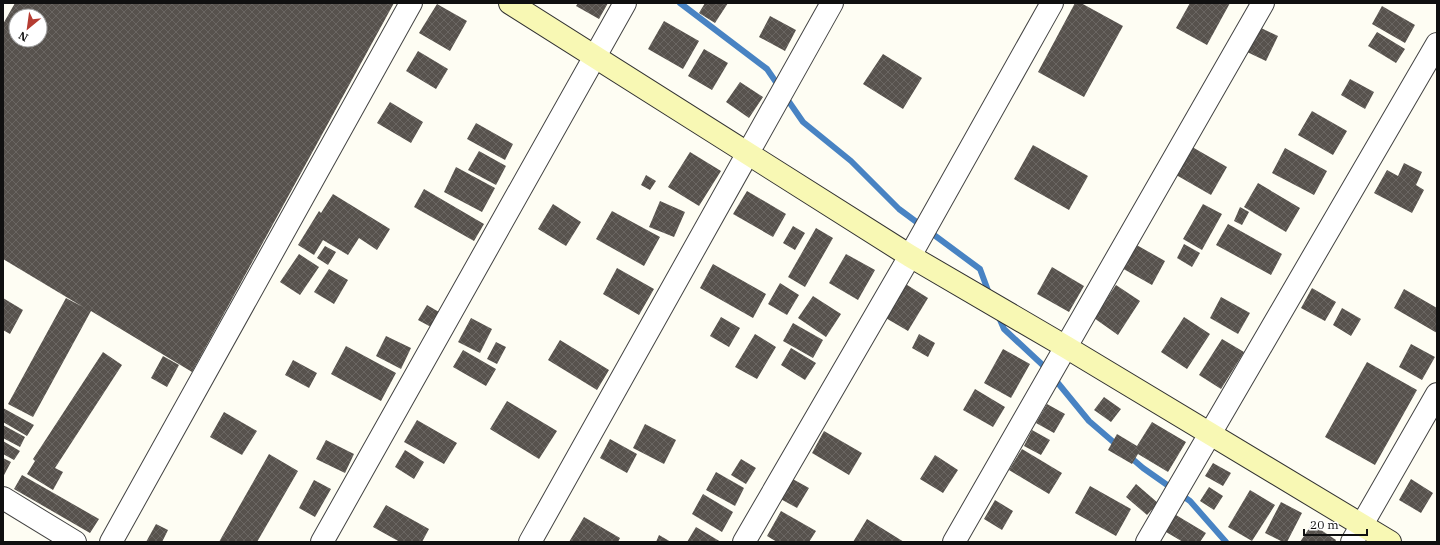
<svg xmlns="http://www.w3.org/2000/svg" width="1440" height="545" font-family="'IBM Plex Serif',serif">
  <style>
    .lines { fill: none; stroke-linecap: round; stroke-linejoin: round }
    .stream { stroke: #4883c3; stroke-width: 6 }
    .building { fill: url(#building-cross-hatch); fill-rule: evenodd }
    .street-casing { stroke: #434343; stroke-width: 24 }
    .secondary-casing { stroke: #323232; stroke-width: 24 }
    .street { stroke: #fff; stroke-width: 22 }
    .secondary { stroke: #f8f8b4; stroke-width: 22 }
  </style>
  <defs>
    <pattern id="building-cross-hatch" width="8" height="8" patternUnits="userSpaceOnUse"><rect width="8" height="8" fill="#57524d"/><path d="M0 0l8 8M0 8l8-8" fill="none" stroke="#6a6662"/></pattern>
  </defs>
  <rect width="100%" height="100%" fill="#fefdf3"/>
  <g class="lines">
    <path class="stream" d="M 680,3 L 767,69 L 780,88
      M 785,96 L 803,122 L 851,161 L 899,209 L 980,269 L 990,296
      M 998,315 L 1004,329 L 1048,370
      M 1053,377 L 1089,421 L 1118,446
      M 1129,456 L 1143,468 L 1190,501 L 1226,542"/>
  </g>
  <path class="building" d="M 15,3 L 394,3 L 192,372 L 91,311 L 33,417 L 8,404 L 66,298 L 83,307 L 3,259 L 3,24 ZM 16,16 L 40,16 L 40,40 L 16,40 Z
    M 578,3 L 608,3 L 599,19 L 576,6 Z
    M 705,3 L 728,3 L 715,23 L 699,13 Z
    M 1075,3 L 1081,3 L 1123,26 L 1084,97 L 1038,72 Z
    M 1190,3 L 1230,3 L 1207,45 L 1176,28 Z
    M 437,4 L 467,21 L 450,51 L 419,33 Z
    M 1382,6 L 1415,25 L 1405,43 L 1372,24 Z
    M 770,16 L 796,30 L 785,51 L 759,37 Z
    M 664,21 L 699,41 L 683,69 L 648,49 Z
    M 1259,27 L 1278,36 L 1266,61 L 1247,52 Z
    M 1377,32 L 1405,49 L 1396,63 L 1368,46 Z
    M 704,49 L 728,63 L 712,90 L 688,76 Z
    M 418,51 L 448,69 L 436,89 L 406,71 Z
    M 883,54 L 922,78 L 903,109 L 863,84 Z
    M 1350,79 L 1374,92 L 1365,109 L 1341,95 Z
    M 740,82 L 763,97 L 749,118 L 726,102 Z
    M 390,102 L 423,122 L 411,143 L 377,123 Z
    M 1312,111 L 1347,131 L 1333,155 L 1298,135 Z
    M 476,123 L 513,144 L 505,160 L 467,139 Z
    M 1187,144 L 1227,167 L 1211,195 L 1171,172 Z
    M 1033,145 L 1088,176 L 1069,210 L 1014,179 Z
    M 1285,148 L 1327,171 L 1314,195 L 1272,173 Z
    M 479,151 L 506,166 L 496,185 L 468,170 Z
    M 690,152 L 721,171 L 699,206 L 668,187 Z
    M 1404,163 L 1422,172 L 1416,185 L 1424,190 L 1412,213 L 1374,193 L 1387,170 L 1398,176 Z
    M 456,167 L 495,188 L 482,212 L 444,192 Z
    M 646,175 L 656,181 L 650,190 L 641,185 Z
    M 1258,183 L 1300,208 L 1286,232 L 1244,207 Z
    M 424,189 L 484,224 L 474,241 L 414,207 Z
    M 747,191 L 786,214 L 773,237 L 733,214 Z
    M 333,194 L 390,229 L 377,250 L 359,238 L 348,255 L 323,240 L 314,255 L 298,245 L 319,211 L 321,213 Z
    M 660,201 L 685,212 L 674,237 L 649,227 Z
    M 553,204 L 581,222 L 566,246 L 538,229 Z
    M 1203,204 L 1222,214 L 1202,250 L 1183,239 Z
    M 1240,207 L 1249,212 L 1242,225 L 1234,221 Z
    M 612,211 L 660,237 L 644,266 L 596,239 Z
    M 1228,224 L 1282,254 L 1271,275 L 1216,245 Z
    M 793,226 L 805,233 L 795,250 L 783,243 Z
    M 816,228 L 833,238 L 805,287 L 788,277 Z
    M 1133,243 L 1165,261 L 1152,285 L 1120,267 Z
    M 1184,244 L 1200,253 L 1192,267 L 1177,258 Z
    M 325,246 L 336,252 L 328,265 L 317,258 Z
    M 299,254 L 319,267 L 300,295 L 280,282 Z
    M 846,254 L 875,270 L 858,300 L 829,283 Z
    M 713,264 L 766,294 L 753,318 L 700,288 Z
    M 1052,267 L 1084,286 L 1069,312 L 1037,294 Z
    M 617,268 L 654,289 L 639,315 L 603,294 Z
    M 329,269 L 348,280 L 334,304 L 314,292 Z
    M 780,283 L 799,295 L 787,315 L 768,304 Z
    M 904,283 L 928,298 L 908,331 L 884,317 Z
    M 1116,285 L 1140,301 L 1118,335 L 1094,318 Z
    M 1312,288 L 1336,302 L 1325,321 L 1301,308 Z
    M 1404,289 L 1437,308 L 1437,333 L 1394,308 Z
    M 813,296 L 841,314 L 826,337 L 798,318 Z
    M 1221,297 L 1250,313 L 1238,334 L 1210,318 Z
    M 3,298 L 23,310 L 10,334 L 3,330 Z
    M 427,305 L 439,312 L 431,327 L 418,320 Z
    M 1342,308 L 1361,319 L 1351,336 L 1333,325 Z
    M 721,317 L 740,328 L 729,347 L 710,336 Z
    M 1184,317 L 1210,334 L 1187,369 L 1161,352 Z
    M 471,318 L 492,329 L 480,353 L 458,342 Z
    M 793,323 L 823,340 L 813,358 L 783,341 Z
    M 755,334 L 776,347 L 757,379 L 735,367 Z
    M 919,334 L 935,343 L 928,357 L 912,348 Z
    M 386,336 L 411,348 L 401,369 L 376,356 Z
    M 1222,339 L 1244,352 L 1221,389 L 1199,375 Z
    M 560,340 L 609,370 L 597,390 L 548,360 Z
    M 496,342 L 506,347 L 497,364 L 487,359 Z
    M 1411,344 L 1435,357 L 1422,380 L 1399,367 Z
    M 346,346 L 396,373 L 381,401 L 331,374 Z
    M 791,348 L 816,363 L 805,380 L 781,365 Z
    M 1003,349 L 1030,364 L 1011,398 L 984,383 Z
    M 463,350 L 496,369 L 486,386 L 453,367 Z
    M 103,352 L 122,365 L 55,468 L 63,472 L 53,490 L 27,474 L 35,461 L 33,459 Z
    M 163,356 L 179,365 L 167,387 L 151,378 Z
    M 293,360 L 317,373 L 309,388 L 285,375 Z
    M 1367,362 L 1417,390 L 1375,465 L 1325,437 Z
    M 975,389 L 1005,407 L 993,427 L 963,410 Z
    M 1104,397 L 1121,409 L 1111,422 L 1094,410 Z
    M 507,401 L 557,431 L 539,459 L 490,429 Z
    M 1047,404 L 1065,414 L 1054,433 L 1036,423 Z
    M 3,408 L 34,425 L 27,436 L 3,422 Z
    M 224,412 L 257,431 L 242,455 L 210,437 Z
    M 417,420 L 457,443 L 444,464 L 404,442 Z
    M 1152,422 L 1186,442 L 1168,472 L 1138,454 L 1132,464 L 1108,450 L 1117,434 L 1137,446 Z
    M 645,424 L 676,440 L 664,464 L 633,448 Z
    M 3,425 L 25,437 L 20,447 L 3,438 Z
    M 1032,430 L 1050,440 L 1041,455 L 1024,446 Z
    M 824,431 L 862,453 L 849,475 L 812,453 Z
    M 610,439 L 637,454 L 627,473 L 600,458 Z
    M 326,440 L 354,454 L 345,473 L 316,459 Z
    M 3,441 L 20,451 L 14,460 L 3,454 Z
    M 1022,449 L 1062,473 L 1049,494 L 1009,470 Z
    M 405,450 L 424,462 L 414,479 L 395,467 Z
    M 269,454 L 298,471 L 257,542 L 219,542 Z
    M 935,455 L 958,470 L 943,493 L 920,479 Z
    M 3,458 L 11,462 L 3,477 Z
    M 741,459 L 756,468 L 746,484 L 731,475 Z
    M 1213,463 L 1231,473 L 1223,486 L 1205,476 Z
    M 716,472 L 744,488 L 735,506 L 706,490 Z
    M 22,475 L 99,519 L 90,533 L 14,489 Z
    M 789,477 L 809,488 L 797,508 L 777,497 Z
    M 1411,479 L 1433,493 L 1421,513 L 1399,500 Z
    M 314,480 L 331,489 L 315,517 L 299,508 Z
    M 1136,484 L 1158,503 L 1147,515 L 1126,497 Z
    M 1090,486 L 1131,509 L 1116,536 L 1075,513 Z
    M 1209,487 L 1223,496 L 1214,510 L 1200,501 Z
    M 1250,490 L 1275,505 L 1252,541 L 1228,527 Z
    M 703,494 L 733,512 L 722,532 L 692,514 Z
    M 995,500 L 1013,511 L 1002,530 L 984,519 Z
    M 1281,502 L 1302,513 L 1287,542 L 1283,542 L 1265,533 Z
    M 386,505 L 429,529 L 422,542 L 400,542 L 373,527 Z
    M 781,511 L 816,531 L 809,542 L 777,542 L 767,536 Z
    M 1171,512 L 1206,533 L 1200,542 L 1183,542 L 1161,529 Z
    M 584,517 L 620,538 L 618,542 L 569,542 Z
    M 867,519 L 904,542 L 853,542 Z
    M 156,524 L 168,530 L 162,542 L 146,542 Z
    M 1312,524 L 1336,540 L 1335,542 L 1300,542 Z
    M 696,527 L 721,542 L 687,542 Z
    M 659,535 L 671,542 L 656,542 Z"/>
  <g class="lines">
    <g class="street-casing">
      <path id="street" d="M 3,498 L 75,542
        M 111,542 L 411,3
        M 322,542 L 625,3
        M 530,542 L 832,3
        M 744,542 L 910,256 L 1052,3
        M 954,542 L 1263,3
        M 1147,542 L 1437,44
        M 1352,542 L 1437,394"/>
    </g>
    <g class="secondary-casing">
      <path id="secondary" d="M 510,3 L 910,256 L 1066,347 L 1390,542"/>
    </g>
    <use href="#street" class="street"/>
    <use href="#secondary" class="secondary"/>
  </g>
  <rect width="1440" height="545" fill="none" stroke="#101010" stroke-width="8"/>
  <g transform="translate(28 28) rotate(209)"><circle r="19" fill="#ffffff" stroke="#9f9f9f"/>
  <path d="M0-3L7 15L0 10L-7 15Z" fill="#b53c32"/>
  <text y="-6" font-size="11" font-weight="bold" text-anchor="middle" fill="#101010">N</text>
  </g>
  <path d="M1304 529v6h63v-6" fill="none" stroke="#101010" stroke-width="2"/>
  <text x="1310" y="529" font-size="12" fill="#101010" stroke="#ffffff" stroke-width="3" paint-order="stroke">20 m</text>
</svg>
